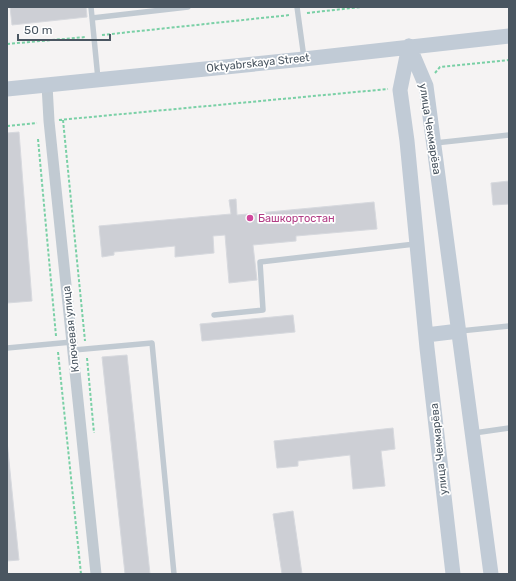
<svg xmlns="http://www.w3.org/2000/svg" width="516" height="581" font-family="Rubik,sans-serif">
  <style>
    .building { fill: #cdcfd5; stroke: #d7d9de }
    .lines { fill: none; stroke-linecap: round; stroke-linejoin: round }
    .path { stroke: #7ad0a6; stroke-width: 2; stroke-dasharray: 3 2; stroke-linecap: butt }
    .lane { stroke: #c1cad2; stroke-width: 5.5 }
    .street { stroke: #c1cad2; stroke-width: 11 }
    .secondary { stroke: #c1cbd6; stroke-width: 15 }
    .hotel-dot { fill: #d1479c; stroke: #fff; stroke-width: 1.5 }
    .labels { text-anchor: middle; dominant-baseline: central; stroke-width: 3.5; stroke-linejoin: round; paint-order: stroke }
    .street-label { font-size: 11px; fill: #4a5661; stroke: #fff }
    .hotel-label { font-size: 11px; fill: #b23c85; stroke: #fff; text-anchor: start }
  </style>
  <rect width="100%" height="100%" fill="#f5f3f3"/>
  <path class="building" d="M 10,7 L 86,7 L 87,17 L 12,25 Z
    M 19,132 L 32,301 L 7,303 L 7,133 Z
    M 509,181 L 509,204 L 493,205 L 491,183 Z
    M 236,199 L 237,215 L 374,202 L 377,229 L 296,236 L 296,241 L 253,245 L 257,280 L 229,283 L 225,235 L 213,236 L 214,253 L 175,257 L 175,246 L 114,252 L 114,255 L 102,257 L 99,226 L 231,214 L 229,200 Z
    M 293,315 L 295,332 L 202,341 L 200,324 Z
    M 127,355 L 150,574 L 125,574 L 102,357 Z
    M 393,428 L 395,449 L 381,451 L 385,486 L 353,489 L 350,455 L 298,461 L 298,466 L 277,468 L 274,441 Z
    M 7,441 L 19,560 L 7,561 Z
    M 293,511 L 302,574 L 282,574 L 273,514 Z"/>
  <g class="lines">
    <path class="path" d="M 307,13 L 361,7
      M 102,35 L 290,15
      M 7,44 L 86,37
      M 435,73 L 440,67 L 509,60
      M 59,120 L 388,89
      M 63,120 L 85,341
      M 7,126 L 37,123
      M 38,139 L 56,336
      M 58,352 L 81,574
      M 87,358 L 94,433"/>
    <path class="lane" d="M 91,7 L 98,79
      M 297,7 L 304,58
      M 92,18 L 188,7
      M 435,143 L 509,135
      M 214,315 L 263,310 L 260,262 L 415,244
      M 460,331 L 509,326
      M 7,348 L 72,342
      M 74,350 L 152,343 L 174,574
      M 474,433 L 509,428"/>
    <path class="street" d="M 47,85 L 49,121 L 96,574"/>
    <path class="secondary" d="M 409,46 L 426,86 L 491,574
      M 409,46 L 400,90 L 407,141 L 427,348 L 453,574
      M 7,89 L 304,59 L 509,36
      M 426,335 L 459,331"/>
  </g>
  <circle class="hotel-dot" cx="250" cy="218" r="4"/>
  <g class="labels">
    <g class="street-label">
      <text transform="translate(258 63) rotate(-6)">Oktyabrskaya Street</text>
      <text transform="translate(430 129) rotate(81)">улица Чекмарёва</text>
      <text transform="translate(71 329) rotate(-96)">Ключевая улица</text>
      <text transform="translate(439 449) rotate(-96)">улица Чекмарёва</text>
    </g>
    <g class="hotel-label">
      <text x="258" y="218">Башкортостан</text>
    </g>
  </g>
  <rect width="516" height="581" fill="none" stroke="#4a5661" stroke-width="16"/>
  <path d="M18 34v6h92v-6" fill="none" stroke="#4a5661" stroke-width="2"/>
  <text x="24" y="34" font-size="12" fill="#4a5661" stroke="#ffffff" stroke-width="3" paint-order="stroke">50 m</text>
</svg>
